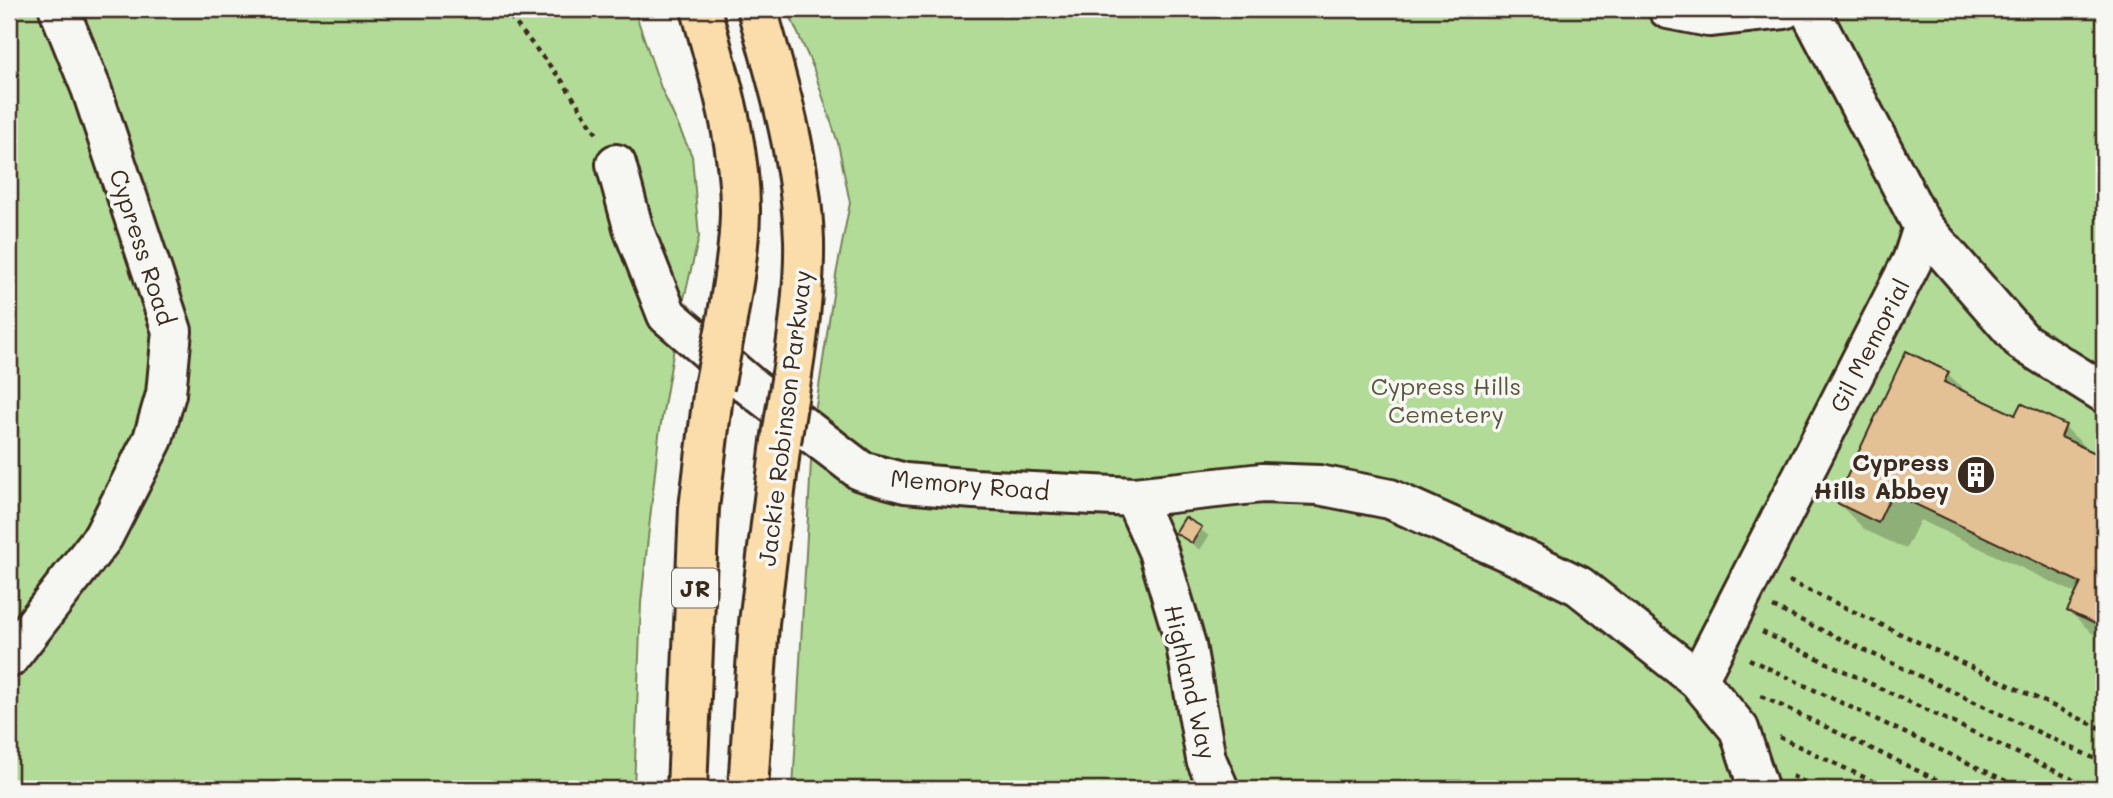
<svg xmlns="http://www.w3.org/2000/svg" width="2113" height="798" font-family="Mali,sans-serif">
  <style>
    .green { fill: #b3db98; stroke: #77825b; stroke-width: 2 }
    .shadow { fill: #0003 }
    .building { fill: #e4c095; stroke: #3b2a1e; stroke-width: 2 }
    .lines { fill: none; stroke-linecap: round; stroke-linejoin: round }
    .minor-casing { stroke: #3b2a1e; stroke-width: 44 }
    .highway-casing { stroke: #3b2a1e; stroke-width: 44 }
    .path { stroke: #3b2a1e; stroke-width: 4.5; stroke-dasharray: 5 5; stroke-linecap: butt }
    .minor { stroke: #f6f6f2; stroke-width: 38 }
    .highway { stroke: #faddab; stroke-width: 38 }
    .highway-bridge-casing { stroke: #3b2a1e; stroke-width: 44; stroke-linecap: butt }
    .highway-bridge { stroke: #faddab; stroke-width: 38 }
    .labels { text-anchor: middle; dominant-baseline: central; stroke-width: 7; stroke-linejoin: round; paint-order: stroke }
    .shield { fill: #f6f6f2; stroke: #73675e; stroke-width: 2 }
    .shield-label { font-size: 23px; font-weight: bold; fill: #3b2a1e }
    .street-label { font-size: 24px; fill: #3b2a1e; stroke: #f6f6f2 }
    .park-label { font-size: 24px; fill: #59563c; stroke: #f6f6f2 }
    .poi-label { font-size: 24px; font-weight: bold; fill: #3b2a1e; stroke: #f6f6f2; text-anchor: end }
  </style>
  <rect width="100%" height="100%" fill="#f6f6f2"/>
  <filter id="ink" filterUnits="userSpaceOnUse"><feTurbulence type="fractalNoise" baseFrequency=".0143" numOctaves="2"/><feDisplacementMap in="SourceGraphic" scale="14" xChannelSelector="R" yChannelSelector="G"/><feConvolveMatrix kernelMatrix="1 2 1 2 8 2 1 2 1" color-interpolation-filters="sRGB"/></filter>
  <g filter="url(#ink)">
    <path class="green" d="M 9,9 L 634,9 L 661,88 L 692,156 L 699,237 L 679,319 L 659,435 L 641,603 L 634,789 L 9,789 Z
      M 787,9 L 2104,9 L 2104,789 L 793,789 L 813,426 L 836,275 L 850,203 L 838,143 L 813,67 Z"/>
    <path class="shadow" d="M 1948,374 L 1970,395 L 2016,418 L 2021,406 L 2065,427 L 2092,453 L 2104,459 L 2104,642 L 2097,638 L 2069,611 L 2077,594 L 1920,520 L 1906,549 L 1865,530 L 1837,502 Z
      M 1186,519 L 1209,536 L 1200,550 L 1178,533 Z"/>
    <path class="building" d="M 1906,351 L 1949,372 L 1944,382 L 2015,415 L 2021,403 L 2066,425 L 2061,437 L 2104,457 L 2104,628 L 2067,611 L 2081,583 L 1892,493 L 1878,523 L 1835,502 Z
      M 1185,517 L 1202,527 L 1192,543 L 1175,533 Z"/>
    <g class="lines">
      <g class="minor-casing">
        <path id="minor" d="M 1668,9 L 1709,17 L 1784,9
          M 616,164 L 634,231 L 667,315 L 750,386 L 861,471 L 905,483 L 974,489 L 1134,497 L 1262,483 L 1319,485 L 1390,499 L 1528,561 L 1579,586 L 1698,680 L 1739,729 L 1757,784 L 1756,789
          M 1923,227 L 2023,342 L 2104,393
          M 1134,497 L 1158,551 L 1186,645 L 1206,759 L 1219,789
          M 9,658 L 103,537 L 153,439 L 166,394 L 172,331 L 91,88 L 59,9
          M 1698,680 L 1912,261 L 1923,227 L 1809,9"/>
      </g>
      <g class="highway-casing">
        <path id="highway" d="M 701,9 C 719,75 741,145 740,214 C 739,252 732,289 726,326
          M 757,9 C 779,85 801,161 804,240 C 805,285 799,330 792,374
          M 687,789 L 699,508 L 714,387
          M 748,789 L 759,623 L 781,442"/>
      </g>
      <path class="path" d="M 504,9 L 563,82 L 597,134
        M 1789,581 L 2104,730
        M 1773,607 L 2104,763
        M 1762,632 L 2093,789
        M 1749,659 L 2023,789
        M 1761,696 L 1956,789
        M 1779,737 L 1889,789
        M 1792,776 L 1819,789"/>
      <use href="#minor" class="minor"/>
      <use href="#highway" class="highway"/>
      <g class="highway-bridge-casing">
        <path id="highway-bridge" d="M 714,387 L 726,326
          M 781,442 L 792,374"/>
      </g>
      <use href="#highway-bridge" class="highway-bridge"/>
    </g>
  </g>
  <defs>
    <g id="building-disc" transform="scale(2.0125)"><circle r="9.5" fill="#3b2a1e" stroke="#f6f6f2"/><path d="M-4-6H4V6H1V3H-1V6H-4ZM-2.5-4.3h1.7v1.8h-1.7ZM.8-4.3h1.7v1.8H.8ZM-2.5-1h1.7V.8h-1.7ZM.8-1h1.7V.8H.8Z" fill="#fff"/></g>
  </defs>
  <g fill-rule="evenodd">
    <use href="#building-disc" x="1976" y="475"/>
  </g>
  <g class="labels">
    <rect class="shield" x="672" y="568.5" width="46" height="39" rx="5"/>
    <g class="shield-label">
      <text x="695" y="588">JR</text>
    </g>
    <g class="street-label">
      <text transform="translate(143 247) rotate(72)">Cypress Road</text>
      <text transform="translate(1869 345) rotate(-63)">Gil Memorial</text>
      <text transform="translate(784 418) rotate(-83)">Jackie Robinson Parkway</text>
      <text transform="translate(970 484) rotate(5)">Memory Road</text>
      <text transform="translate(1191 682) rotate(77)">Highland Way</text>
    </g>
    <g class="park-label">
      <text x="1446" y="385">Cypress Hills<tspan x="1446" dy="28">Cemetery</tspan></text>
    </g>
    <g class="poi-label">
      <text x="1949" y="461">Cypress<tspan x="1949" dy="28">Hills Abbey</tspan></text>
    </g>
  </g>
  <rect width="2113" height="798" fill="none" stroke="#f6f6f2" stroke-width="35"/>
  <rect x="18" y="18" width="2078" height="763" fill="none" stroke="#3b2a1e" stroke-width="2.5" filter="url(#ink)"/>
</svg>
